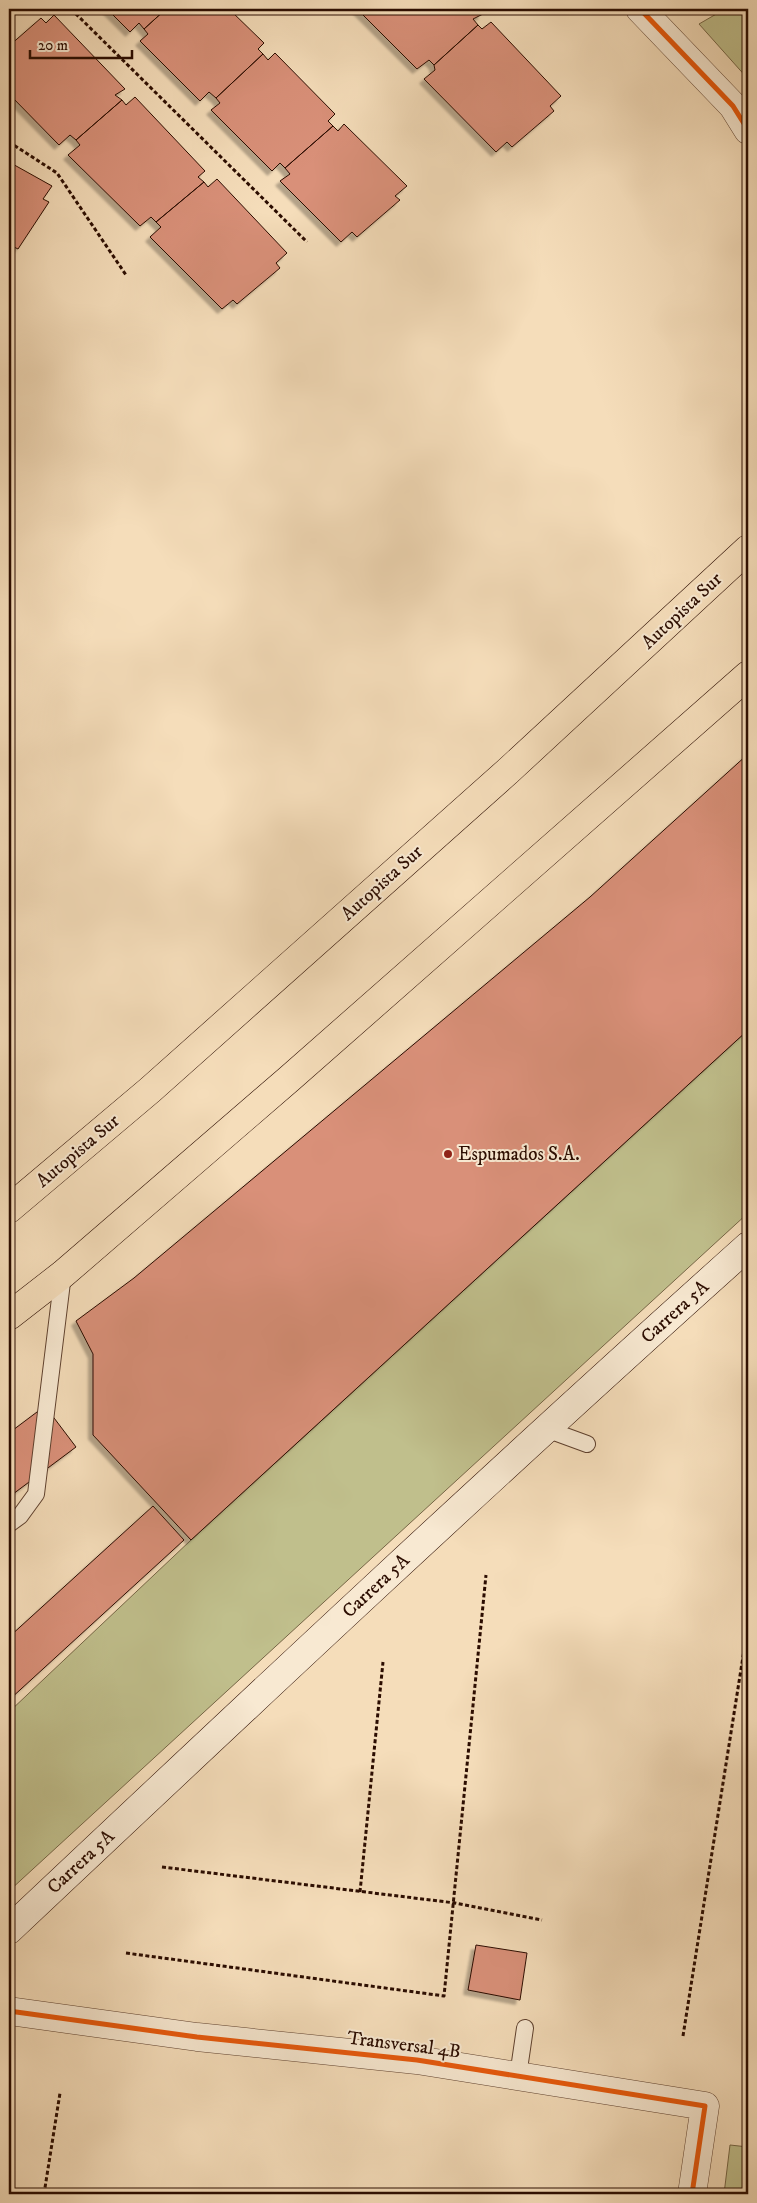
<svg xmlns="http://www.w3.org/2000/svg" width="757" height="2203" font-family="'IM FELL DW Pica',serif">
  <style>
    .green { fill: #c0bf8c; stroke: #766646 }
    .building { fill: #d99079; stroke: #2b0c00; filter: url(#shadow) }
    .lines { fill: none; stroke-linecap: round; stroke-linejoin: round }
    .service-casing { stroke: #5e402e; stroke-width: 18 }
    .minor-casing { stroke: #5e402e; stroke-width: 29 }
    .secondary-casing { stroke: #2b0c00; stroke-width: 29 }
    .trunk-casing { stroke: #2b0c00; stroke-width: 29 }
    .path { stroke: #2b0c00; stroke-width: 3; stroke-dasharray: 4 2.5; stroke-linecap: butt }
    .service { stroke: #f8e9d2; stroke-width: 16 }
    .minor { stroke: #f8e9d2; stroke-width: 28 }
    .secondary { stroke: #f8e9d2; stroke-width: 28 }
    .trunk { stroke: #f5ddba; stroke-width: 28 }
    .cycleway-casing { stroke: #f8e9d2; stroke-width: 8 }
    .cycleway { stroke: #e8590c; stroke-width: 5 }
    .poi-dot { fill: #8f2418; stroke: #f8e9d2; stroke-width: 2 }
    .labels { text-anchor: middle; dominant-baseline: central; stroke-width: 4; stroke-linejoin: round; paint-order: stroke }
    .street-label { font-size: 19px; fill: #2b0c00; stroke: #f8e9d2 }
    .poi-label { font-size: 19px; fill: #2b0c00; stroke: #f8e9d2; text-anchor: start }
  </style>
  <defs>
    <filter id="shadow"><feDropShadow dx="-4.5" dy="4.5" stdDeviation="1" flood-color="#0004"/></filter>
  </defs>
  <rect width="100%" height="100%" fill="#f5ddba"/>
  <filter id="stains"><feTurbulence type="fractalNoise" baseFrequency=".004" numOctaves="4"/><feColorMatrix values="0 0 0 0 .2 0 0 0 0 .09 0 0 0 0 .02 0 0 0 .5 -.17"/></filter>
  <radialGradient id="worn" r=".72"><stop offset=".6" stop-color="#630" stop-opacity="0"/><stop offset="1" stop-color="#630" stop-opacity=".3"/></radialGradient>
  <path class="green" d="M 725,9 L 748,9 L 748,79 L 699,24 Z
    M 748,1030 L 748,1213 L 9,1891 L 9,1712 L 191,1540 Z
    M 730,2145 L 748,2147 L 748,2194 L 724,2194 Z"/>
  <path class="building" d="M 107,9 L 166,9 L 144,29 L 139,23 L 130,32 Z
    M 166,9 L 229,9 L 264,43 L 258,49 L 263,54 L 216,98 L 209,92 L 200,101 L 140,41 L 148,34 L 144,29 Z
    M 357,9 L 478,9 L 483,14 L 473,19 L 478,25 L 434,65 L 429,60 L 417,69 Z
    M 54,15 L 125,89 L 115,95 L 122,100 L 76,140 L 70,135 L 59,145 L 9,94 L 9,46 L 41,18 L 46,23 Z
    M 491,22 L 561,96 L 550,106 L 554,111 L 512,147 L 507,142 L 496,152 L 424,79 L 435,70 L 434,65 L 478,25 L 482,29 Z
    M 275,53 L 335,114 L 328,121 L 333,126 L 285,168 L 280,163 L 272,171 L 211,110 L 220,103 L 216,98 L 263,54 L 268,60 Z
    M 135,97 L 205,171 L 198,177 L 204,182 L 156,222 L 151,217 L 140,226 L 68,155 L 80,145 L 76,140 L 122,100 L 126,105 Z
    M 344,124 L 407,186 L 395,196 L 400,200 L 357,237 L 352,232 L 341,242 L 280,181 L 290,174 L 285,168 L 333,126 L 338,131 Z
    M 9,162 L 52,186 L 43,199 L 49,202 L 18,249 L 12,246 L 9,252 Z
    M 217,179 L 287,253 L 276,263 L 280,268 L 237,304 L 233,300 L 222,309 L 150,237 L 161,227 L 156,222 L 204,182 L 208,187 Z
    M 748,754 L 748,1030 L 191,1540 L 93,1435 L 93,1354 L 76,1321 L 134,1278 L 590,897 Z
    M 45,1406 L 76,1447 L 9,1497 L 9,1433 Z
    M 153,1506 L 184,1540 L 9,1700 L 9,1637 Z
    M 476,1945 L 527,1953 L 520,2000 L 468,1990 Z"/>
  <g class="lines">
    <g class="service-casing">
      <path id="service" d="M 546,1429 L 587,1444
        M 9,1524 L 20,1516 L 36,1494 L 63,1274
        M 518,2076 L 525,2028"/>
    </g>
    <g class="minor-casing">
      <path id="minor" d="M 640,9 L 733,106 L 748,130
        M 9,2011 L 197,2037 L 417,2060 L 705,2106 L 692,2194"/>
    </g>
    <g class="secondary-casing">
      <path id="secondary" d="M 9,1930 C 253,1700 498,1470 748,1246"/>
    </g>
    <g class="trunk-casing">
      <path id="trunk" d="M 9,1209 L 150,1090 L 508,771 L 748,549
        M 9,1316 L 63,1274 L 289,1079 L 748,675"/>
    </g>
    <path class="path" d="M 71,9 L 307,242
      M 9,142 L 57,173 L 126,275
      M 162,1867 L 455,1903 L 542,1920
      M 360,1892 L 383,1662
      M 126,1953 L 444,1996 L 486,1575
      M 683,2036 L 748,1625
      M 44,2194 L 60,2093"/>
    <use href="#service" class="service"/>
    <use href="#minor" class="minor"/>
    <use href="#secondary" class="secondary"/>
    <use href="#trunk" class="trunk"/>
    <g class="cycleway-casing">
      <path id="cycleway" d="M 640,9 L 733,106 L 748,130
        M 9,2011 L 197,2037 L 417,2060 L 705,2106 L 692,2194"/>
    </g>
    <use href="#cycleway" class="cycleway"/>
  </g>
  <circle class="poi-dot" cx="448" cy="1154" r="5"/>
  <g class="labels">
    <g class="street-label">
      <text transform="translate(682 611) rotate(-43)">Autopista Sur</text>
      <text transform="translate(382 883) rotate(-42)">Autopista Sur</text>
      <text transform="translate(78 1151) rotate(-40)">Autopista Sur</text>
      <text transform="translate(675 1312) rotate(-42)">Carrera 5A</text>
      <text transform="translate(376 1586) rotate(-43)">Carrera 5A</text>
      <text transform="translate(81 1862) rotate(-43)">Carrera 5A</text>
      <text transform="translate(404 2045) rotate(7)">Transversal 4B</text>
    </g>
    <g class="poi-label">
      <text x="458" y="1154">Espumados S.A.</text>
    </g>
  </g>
  <rect width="757" height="2203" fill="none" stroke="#f5ddba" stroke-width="30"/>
  <rect x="10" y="10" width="737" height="2183" fill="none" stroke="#2b0c00" stroke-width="2.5"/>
  <rect x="15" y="15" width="727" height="2173" fill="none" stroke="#2b0c00"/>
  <path d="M30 50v8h102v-8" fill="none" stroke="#2b0c00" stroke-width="2.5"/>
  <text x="38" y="50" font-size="15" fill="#2b0c00" stroke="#f8e9d2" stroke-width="4" paint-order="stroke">20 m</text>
  <rect width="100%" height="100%" filter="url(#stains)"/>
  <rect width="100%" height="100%" fill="url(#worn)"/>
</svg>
